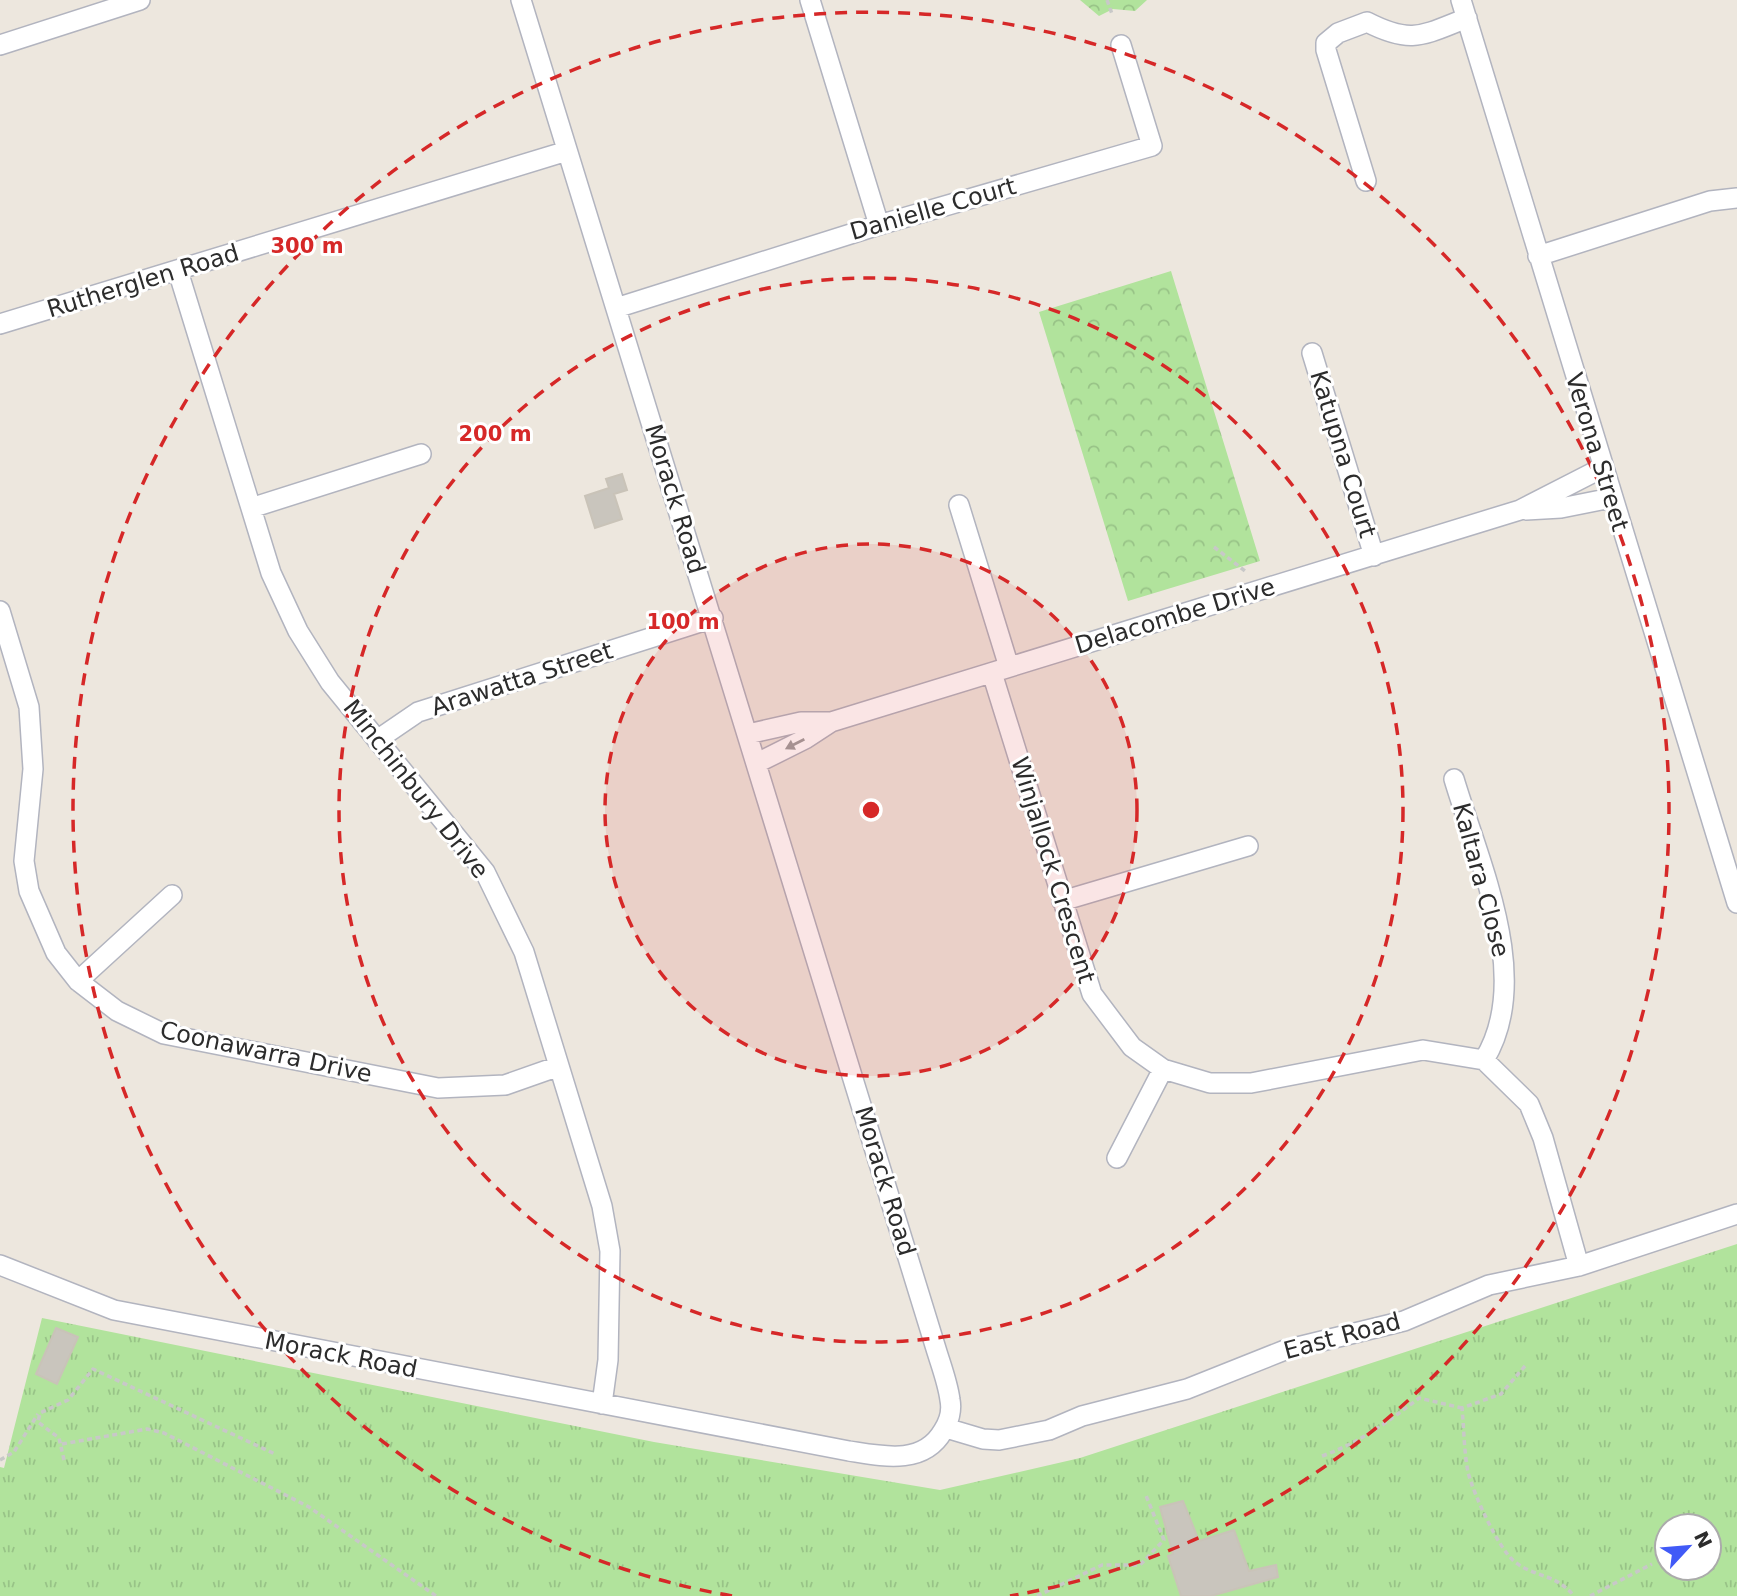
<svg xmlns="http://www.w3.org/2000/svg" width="1737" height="1596" font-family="'DejaVu Sans',sans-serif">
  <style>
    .grass { fill: url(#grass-tufts); fill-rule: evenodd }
    .park { fill: url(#park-crowns) }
    .building { fill: #c9c5bd; stroke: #c9c3b8; stroke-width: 2 }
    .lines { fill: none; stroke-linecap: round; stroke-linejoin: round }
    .street-casing { stroke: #b2b4bf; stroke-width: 22 }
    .path { stroke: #c8c8c8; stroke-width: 3.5; stroke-dasharray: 5 3.5; stroke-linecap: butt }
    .street { stroke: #fff; stroke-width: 19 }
    .oneway { fill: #a0a0a0 }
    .ring { fill: none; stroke: #d62828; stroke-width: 3.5; stroke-dasharray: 12 9 }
    .labels { text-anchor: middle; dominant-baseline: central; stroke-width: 6; stroke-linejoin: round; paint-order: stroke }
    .street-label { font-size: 24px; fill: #2c2c2c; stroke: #fff }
    .centre { fill: #d62828; stroke: #fff; stroke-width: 3.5 }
    .ring-label { font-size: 21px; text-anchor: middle; font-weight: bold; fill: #d62828; stroke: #fff; stroke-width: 6; stroke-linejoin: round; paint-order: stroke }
  </style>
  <defs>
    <pattern id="grass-tufts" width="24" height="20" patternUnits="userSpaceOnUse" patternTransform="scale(1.75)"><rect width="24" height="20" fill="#b1e39c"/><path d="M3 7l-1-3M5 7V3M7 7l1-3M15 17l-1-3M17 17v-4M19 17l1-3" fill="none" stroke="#98c387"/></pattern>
    <pattern id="park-crowns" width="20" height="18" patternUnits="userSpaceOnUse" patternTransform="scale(1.75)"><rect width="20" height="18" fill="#b1e39c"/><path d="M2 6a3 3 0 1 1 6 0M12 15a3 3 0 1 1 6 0" fill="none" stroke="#98c387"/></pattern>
  </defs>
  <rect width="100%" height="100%" fill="#ede7de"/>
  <path class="grass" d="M 1737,1244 L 1737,1596 L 0,1596 L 0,1467 L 4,1468 L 42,1318 L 654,1442 L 940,1490 L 1080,1458 ZM 1667,1526 L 1709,1526 L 1709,1568 L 1667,1568 Z"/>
  <path class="park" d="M 1080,0 L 1147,0 L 1135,11 L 1113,9 L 1099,16 Z
    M 1171,271 L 1260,561 L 1128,601 L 1039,312 Z"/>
  <path class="building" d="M 622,474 L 627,490 L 614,494 L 622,519 L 595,528 L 585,496 L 609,488 L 606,479 Z
    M 56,1328 L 78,1337 L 57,1384 L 36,1374 Z
    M 1183,1501 L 1199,1541 L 1234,1530 L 1249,1571 L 1276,1565 L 1278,1577 L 1211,1596 L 1181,1596 L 1168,1556 L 1173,1554 L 1160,1507 Z"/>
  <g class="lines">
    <g class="street-casing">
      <path id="street" d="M 810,0 L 879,225
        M 1461,0 L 1737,903
        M 0,45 L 140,0
        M 1366,181 L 1326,50 L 1326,43 L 1338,33 L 1367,22 C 1412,45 1423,35 1467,18
        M 1538,256 L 1710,201 L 1737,198
        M 178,271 L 271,573 L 298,631 L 330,682 L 485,872 L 524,952 L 602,1206 L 610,1251 L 608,1360 L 602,1404
        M 616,308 L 879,225 L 1152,146 L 1121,45
        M 0,324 L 567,151
        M 1312,353 L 1374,556
        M 959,505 L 1009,667
        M 251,508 L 421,454
        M 1526,510 L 1561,508 L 1611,498
        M 0,611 L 29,707 L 33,769 L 24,861 L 29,891 L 56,953 L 78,981 L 117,1011 L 164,1034 L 438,1088 L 505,1085 L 559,1066
        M 992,673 L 1092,994 L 1132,1047 L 1163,1069 L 1210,1083 L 1251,1083 L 1423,1050 L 1484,1060 L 1529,1104 L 1543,1138 L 1579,1266
        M 748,734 L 801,722 L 831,722
        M 377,740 L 418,712 L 713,618
        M 757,763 L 805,739 L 831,722 L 1520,510 L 1602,468
        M 1454,779 C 1479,863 1534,979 1484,1060
        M 1062,901 L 1248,846
        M 78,981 L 172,895
        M 1117,1158 L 1163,1069
        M 0,1265 L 114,1310 L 849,1451 C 881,1456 923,1466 943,1431 C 949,1422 952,1410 950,1400 C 948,1384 942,1368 937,1352 L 521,0
        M 946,1428 L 983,1439 L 999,1440 L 1049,1430 L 1082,1416 L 1187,1389 L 1285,1350 L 1404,1321 L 1489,1285 L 1579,1266 L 1737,1214"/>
    </g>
    <path class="path" d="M 1107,0 L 1112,14
      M 1214,547 L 1245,571
      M 1525,1366 L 1501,1394 L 1462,1408 C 1464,1429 1464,1452 1468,1472 C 1473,1493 1499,1550 1515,1562 C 1536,1578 1555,1573 1574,1596
      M 62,1444 L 147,1429 L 164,1433 L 309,1507 L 436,1596
      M 1322,1456 C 1359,1443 1388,1422 1419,1398 L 1462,1408
      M 0,1460 L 14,1452 L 38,1414
      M 64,1460 L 59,1438 L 38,1422 L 40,1413 L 68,1400 L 93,1369 L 275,1454
      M 1037,1596 L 1102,1565 L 1140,1565 L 1164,1540 L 1145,1493
      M 1590,1596 L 1652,1564"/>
    <use href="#street" class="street"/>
  </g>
  <defs><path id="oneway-solid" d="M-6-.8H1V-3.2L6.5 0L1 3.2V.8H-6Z" transform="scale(1.75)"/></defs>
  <use class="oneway" href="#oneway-solid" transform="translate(795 744) rotate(153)"/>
  <circle cx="871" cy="810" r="266" fill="#d62828" fill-opacity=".12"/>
  <g class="ring">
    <circle cx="871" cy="810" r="266"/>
    <circle cx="871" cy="810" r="532"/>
    <path d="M732 1596A798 798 0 1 1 1010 1596"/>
  </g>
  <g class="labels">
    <g class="street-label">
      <text transform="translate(933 209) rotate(-16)">Danielle Court</text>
      <text transform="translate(143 281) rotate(-17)">Rutherglen Road</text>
      <text transform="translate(1597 452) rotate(73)">Verona Street</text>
      <text transform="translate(1343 454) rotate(73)">Katupna Court</text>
      <text transform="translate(675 499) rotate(73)">Morack Road</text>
      <text transform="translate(1175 616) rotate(-17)">Delacombe Drive</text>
      <text transform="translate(522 679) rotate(-18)">Arawatta Street</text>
      <text transform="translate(416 789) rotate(52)">Minchinbury Drive</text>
      <text transform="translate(1053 870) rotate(73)">Winjallock Crescent</text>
      <text transform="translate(1481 880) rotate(75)">Kaltara Close</text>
      <text transform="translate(266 1052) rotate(12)">Coonawarra Drive</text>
      <text transform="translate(885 1181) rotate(73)">Morack Road</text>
      <text transform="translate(1342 1336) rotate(-15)">East Road</text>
      <text transform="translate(341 1355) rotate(11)">Morack Road</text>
    </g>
  </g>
  <circle cx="871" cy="810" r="10" class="centre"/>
  <g class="ring-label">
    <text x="307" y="253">300 m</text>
    <text x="495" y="441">200 m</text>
    <text x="683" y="629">100 m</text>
  </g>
  <g transform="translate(1688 1547) rotate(64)"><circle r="33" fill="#ffffff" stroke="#ababab" stroke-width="2"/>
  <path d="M0-5L12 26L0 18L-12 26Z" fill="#415af7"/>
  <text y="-10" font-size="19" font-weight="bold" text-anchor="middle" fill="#2c2c2c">N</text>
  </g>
</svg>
